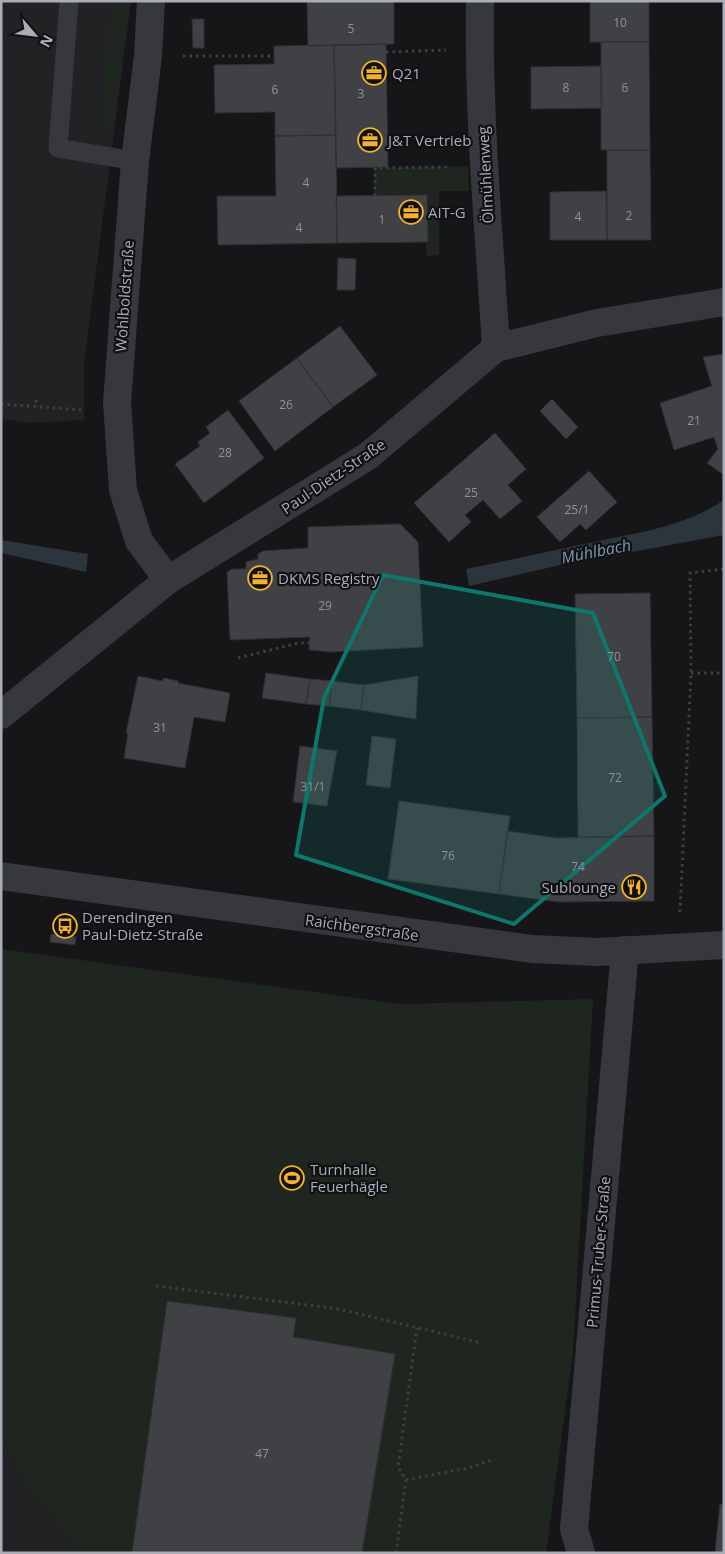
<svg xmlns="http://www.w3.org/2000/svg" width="725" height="1554" font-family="'Open Sans',sans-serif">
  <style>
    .built { fill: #222225 }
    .green { fill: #1e261f }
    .water { fill: #2c353c }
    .building { fill: #404145; stroke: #303034 }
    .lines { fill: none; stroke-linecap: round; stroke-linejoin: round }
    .path { stroke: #3d3f44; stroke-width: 3; stroke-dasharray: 2.5 4; stroke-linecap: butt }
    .service { stroke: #37383d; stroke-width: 19 }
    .minor { stroke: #37383d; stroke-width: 28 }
    .tertiary { stroke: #37383d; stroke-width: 28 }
    .marked { fill: #0f766e; fill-opacity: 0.2; stroke: #0f766e; stroke-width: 4; stroke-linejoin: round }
    .labels { text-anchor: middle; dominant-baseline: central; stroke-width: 4.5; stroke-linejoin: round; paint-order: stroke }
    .number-label { font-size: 12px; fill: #8e929b }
    .poi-label { font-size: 15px; fill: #a8adb8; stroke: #111113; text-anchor: start }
    .street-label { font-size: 15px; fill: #a8adb8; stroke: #111113 }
    .water-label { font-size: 16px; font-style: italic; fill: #7f9bb3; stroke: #111113 }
  </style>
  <rect width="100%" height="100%" fill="#161618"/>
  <path class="built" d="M 1,1 L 131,1 L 84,364 L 84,420 L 29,423 L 1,419 Z
    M 1,1433 L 18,1475 L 79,1553 L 1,1553 Z"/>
  <path class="green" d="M 110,1 L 128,1 L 114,127 L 100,125 Z
    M 468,166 L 469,191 L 439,191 L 439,255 L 426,256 L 427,195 L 374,195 L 374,168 Z
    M 1,949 L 401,1004 L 593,999 L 573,1352 L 546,1553 L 79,1553 L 18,1475 L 1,1433 Z"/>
  <path class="water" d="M 724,500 L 724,535 L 556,566 L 469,586 L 466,569 C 509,560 551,551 594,542 C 640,532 684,527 724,500 Z
    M 1,540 L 88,554 L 86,572 L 1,553 Z"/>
  <path class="building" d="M 307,1 L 394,1 L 394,44 L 308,46 Z
    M 590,1 L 649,1 L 649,42 L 590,42 Z
    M 192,19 L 204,19 L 204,48 L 193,48 Z
    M 601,42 L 649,42 L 650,150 L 601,150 Z
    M 386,44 L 388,167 L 336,168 L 334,45 Z
    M 334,45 L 336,135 L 275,136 L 275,112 L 215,113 L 214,65 L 274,64 L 274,46 Z
    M 601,66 L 602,108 L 531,109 L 531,67 Z
    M 336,135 L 337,243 L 218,245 L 217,196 L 276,196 L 275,136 Z
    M 607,150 L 650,150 L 651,240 L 607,240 Z
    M 606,191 L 607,240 L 550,240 L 550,192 Z
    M 427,195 L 428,242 L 337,243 L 336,196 Z
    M 338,258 L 356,259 L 355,290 L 337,290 Z
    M 340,326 L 377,375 L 333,407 L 297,358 Z
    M 724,354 L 724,475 L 707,463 L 718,449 L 714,437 L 674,450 L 660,403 L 712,386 L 703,357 Z
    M 297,358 L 333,407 L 275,451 L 239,401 Z
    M 552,399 L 578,427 L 566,439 L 540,411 Z
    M 228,410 L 264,458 L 204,503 L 175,464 L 200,446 L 198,442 L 210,433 L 206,427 Z
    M 495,433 L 526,469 L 508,485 L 522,501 L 500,519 L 483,500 L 465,515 L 471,522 L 449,542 L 414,503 Z
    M 589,471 L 617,502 L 586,530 L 580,524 L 560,542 L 537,517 Z
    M 400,524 L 418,542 L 423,647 L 330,652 L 309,650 L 310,637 L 230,640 L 227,572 L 232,569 L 246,569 L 246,562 L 258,559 L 258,554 L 263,551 L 308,548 L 308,527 Z
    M 650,593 L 652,717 L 577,718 L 575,594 Z
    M 266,673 L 310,679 L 306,704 L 262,698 Z
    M 138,676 L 162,681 L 164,678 L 178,681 L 178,683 L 230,693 L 225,722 L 194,717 L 185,768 L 124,758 L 128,733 L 126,733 Z
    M 418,676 L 416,719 L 361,710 L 364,685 Z
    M 310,679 L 332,681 L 329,706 L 306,704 Z
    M 332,681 L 364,685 L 361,710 L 329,706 Z
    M 652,717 L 654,836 L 578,837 L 577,718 Z
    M 372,736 L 396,739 L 390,788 L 366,785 Z
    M 300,746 L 337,751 L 327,806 L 293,802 Z
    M 399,801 L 510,816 L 499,894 L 388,879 Z
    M 507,831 L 557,838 L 654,836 L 654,901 L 559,902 L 499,894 Z
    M 51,934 L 76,937 L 75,945 L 50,942 Z
    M 167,1301 L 296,1318 L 293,1337 L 395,1354 L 362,1553 L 132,1553 Z
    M 720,1504 L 724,1505 L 724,1553 L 715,1553 Z"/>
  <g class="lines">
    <path class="path" d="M 386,52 L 446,50
      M 183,56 L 274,56
      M 375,196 L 375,168 L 449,167
      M 1,321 L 1,337
      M 36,400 L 36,407
      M 1,404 L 83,410
      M 238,658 L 299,643 L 311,643
      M 691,673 L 724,673
      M 680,912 L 691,673 L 690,573 L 724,569
      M 156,1286 L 339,1309 L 482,1343
      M 406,1480 L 468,1468 L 495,1459
      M 396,1553 L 406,1480 L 398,1467 L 417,1328"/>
    <path class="service" d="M 69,1 L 58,148 L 135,161"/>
    <path class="minor" d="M 151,1 L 148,56 L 135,161 L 117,403 L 123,490 L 139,541 L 168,580
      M 480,1 C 478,117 489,233 496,348
      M 1,715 L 168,580 L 368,456 L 496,348 L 597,323 L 724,302
      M 581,1553 L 574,1529 L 625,950"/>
    <path class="tertiary" d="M 1,876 L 532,949 L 598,952 L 724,945"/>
  </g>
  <path class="marked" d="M 383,575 L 593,613 L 665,796 L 514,924 L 296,855 L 324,698 Z"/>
  <defs>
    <g id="office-ring" transform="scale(1.25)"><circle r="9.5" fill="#111113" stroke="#f2b134" stroke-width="1.5"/><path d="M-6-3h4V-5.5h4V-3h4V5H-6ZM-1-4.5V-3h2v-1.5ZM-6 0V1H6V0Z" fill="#f2b134"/></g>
    <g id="restaurant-ring" transform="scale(1.25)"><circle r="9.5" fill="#111113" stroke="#f2b134" stroke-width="1.5"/><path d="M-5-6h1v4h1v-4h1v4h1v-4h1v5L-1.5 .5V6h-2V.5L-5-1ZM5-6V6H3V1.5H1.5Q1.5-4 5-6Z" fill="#f2b134"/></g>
    <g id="bus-ring" transform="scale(1.25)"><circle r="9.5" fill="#111113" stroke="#f2b134" stroke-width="1.5"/><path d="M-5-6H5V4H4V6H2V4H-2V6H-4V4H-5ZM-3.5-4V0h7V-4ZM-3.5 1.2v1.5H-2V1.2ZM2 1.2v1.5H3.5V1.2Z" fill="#f2b134"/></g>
    <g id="stadium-ring" transform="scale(1.25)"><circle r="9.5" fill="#111113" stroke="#f2b134" stroke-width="1.5"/><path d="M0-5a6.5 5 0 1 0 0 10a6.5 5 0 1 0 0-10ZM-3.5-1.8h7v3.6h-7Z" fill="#f2b134"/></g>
  </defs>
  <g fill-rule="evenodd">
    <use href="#office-ring" x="374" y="73"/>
    <use href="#office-ring" x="370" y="140"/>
    <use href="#office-ring" x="411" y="212"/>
    <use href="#office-ring" x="260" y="578"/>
    <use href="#restaurant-ring" x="634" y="887"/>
    <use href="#bus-ring" x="65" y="926"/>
    <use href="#stadium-ring" x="292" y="1178"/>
  </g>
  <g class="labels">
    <g class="number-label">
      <text x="620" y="22">10</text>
      <text x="351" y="28">5</text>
      <text x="566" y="87">8</text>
      <text x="625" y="87">6</text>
      <text x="275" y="89">6</text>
      <text x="361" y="93">3</text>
      <text x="306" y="182">4</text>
      <text x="629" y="215">2</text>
      <text x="578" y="216">4</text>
      <text x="382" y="219">1</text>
      <text x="299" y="227">4</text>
      <text x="286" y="404">26</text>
      <text x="694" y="420">21</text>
      <text x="225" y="452">28</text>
      <text x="471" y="492">25</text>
      <text x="577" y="509">25/1</text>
      <text x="325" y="605">29</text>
      <text x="614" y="656">70</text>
      <text x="160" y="727">31</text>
      <text x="615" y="777">72</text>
      <text x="313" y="786">31/1</text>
      <text x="448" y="855">76</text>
      <text x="578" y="866">74</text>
      <text x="262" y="1453">47</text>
    </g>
    <g class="poi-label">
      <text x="392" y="73">Q21</text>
      <text x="388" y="140">J&amp;T Vertrieb</text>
      <text x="428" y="212">AIT-G</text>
      <text x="278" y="578">DKMS Registry</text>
      <text x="616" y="887" text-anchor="end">Sublounge</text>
      <text x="82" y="917">Derendingen<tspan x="82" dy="17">Paul-Dietz-Straße</tspan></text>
      <text x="310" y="1169">Turnhalle<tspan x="310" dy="17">Feuerhägle</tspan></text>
    </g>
    <g class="street-label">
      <text transform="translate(485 175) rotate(-93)">Ölmühlenweg</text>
      <text transform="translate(124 296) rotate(-86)">Wohlboldstraße</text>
      <text transform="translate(333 476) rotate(-34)">Paul-Dietz-Straße</text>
      <text transform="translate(362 927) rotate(8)">Raichbergstraße</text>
      <text transform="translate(598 1252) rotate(-85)">Primus-Truber-Straße</text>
    </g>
    <g class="water-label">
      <text transform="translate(596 551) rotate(-11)">Mühlbach</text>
    </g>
  </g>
  <rect width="725" height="1554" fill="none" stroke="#a8adb8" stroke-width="5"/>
  <g transform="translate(35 35) rotate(118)" stroke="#111113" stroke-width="4" paint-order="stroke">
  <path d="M0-4L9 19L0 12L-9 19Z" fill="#a8adb8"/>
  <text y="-8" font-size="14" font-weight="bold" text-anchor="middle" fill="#a8adb8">N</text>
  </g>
</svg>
